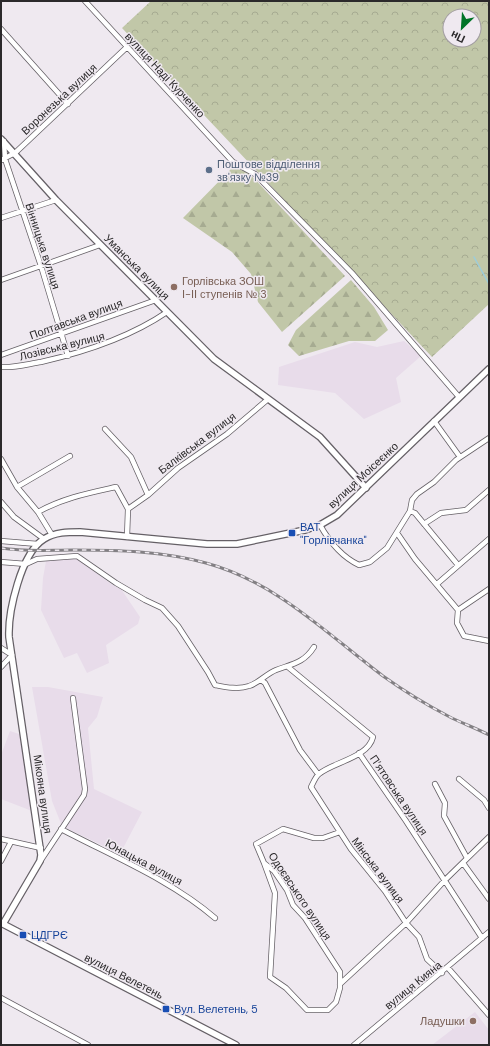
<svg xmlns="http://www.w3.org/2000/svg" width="490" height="1046" font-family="'DM Sans',sans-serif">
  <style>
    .built { fill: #e8dcea }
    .forest { fill: url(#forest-firs) }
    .park { fill: url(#park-crowns); fill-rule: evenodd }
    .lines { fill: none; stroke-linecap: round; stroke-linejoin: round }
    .stream { stroke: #9ccddb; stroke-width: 1.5 }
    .minor-casing { stroke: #656066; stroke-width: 6 }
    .tertiary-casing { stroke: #656066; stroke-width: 8 }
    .minor { stroke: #fff; stroke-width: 4.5 }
    .tertiary { stroke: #fff; stroke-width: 5.5 }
    .rail-casing { stroke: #838084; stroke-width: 3 }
    .rail { stroke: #efe9f0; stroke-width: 1.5; stroke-dasharray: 4.5; stroke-linecap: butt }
    .service-dot { fill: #5c6f8a; stroke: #efe9f0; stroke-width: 1.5 }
    .education-dot { fill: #8d6e63; stroke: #efe9f0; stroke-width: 1.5 }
    .transit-dot { fill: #1a4fb4; stroke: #efe9f0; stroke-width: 1.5 }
    .labels { text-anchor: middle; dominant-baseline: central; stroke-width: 3; stroke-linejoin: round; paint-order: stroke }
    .street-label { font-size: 11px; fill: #2b292b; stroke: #efe9f0 }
    .service-label { font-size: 11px; fill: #4e5e75; stroke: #efe9f0; text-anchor: start }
    .education-label { font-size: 11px; fill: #785e54; stroke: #efe9f0; text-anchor: start }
    .transit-label { font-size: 11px; fill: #164399; stroke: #efe9f0; text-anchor: start }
  </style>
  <defs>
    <pattern id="forest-firs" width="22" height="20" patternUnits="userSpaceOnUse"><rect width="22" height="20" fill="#c1c7a8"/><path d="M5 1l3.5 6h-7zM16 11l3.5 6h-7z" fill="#a6ab91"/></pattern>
    <pattern id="park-crowns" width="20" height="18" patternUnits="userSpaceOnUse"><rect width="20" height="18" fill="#c1c7a8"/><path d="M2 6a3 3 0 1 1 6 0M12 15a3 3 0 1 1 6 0" fill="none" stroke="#a6ab91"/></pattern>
  </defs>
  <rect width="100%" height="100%" fill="#efe9f0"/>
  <path class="built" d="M 404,341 L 421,356 L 396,378 L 401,402 L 364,419 L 335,393 L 278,385 L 279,367 L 355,342 L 377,347 Z
    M 76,558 L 111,584 L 121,589 L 140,617 L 138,624 L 106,645 L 109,663 L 87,673 L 77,653 L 64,658 L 41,610 L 43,578 L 46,561 Z
    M 32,687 L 48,687 L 103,697 L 97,717 L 88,728 L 94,789 L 142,812 L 120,854 L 62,826 L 52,801 Z
    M 10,731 L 22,735 L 32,811 L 1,799 L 1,755 Z
    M 475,1012 L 489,1030 L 489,1045 L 432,1045 Z"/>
  <path class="forest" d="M 233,167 L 249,173 L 345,276 L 282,332 L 258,302 L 251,274 L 232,252 L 183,218 Z
    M 351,280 L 374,307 L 388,330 L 375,341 L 349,341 L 299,356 L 288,345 L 296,330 Z"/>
  <path class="park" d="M 151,1 L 489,1 L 489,304 L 432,357 L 122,28 ZM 450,16 L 474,16 L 474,40 L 450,40 Z"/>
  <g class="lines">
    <path class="stream" d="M 474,257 L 489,284"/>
    <g class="minor-casing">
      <path id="minor" d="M 85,1 L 233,162 L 255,174 L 352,273 L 459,397
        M 1,29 L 68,104
        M 4,141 L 5,159 L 41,266 L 68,356
        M 1,160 L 15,153 L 127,47
        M 1,218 L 56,200
        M 1,280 L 100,245
        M 1,355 L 156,300
        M 1,367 C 14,368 28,364 41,362 C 85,352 129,338 167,312
        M 434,421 L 460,457
        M 105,429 L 131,457 L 148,495
        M 1,459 L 17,487 L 38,512 L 52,535
        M 17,487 L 70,456
        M 1,502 L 14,517 L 44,539
        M 410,511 L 415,513 L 458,565
        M 38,512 C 63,498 89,493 116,487 L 128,509 L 148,495 L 178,468 L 227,434 L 267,400
        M 424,524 L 441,513 L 466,510 L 489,490
        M 320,525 C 329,541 342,557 359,565 L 370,562 L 387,548 L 410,511 L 412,500 L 417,494 L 434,482 L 456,460 L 489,438
        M 397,533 L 415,559 L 458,610
        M 127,537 L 128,509
        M 1,541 L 38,544
        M 1,562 L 26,564 L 37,559 L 77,556 L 116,583 L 145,600 L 162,608 L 178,626 L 208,672 L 215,685 C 225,687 238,690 249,686 C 259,683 266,674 276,670 C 292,664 304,663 314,647
        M 437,584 L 489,539
        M 458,610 L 457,623 L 464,636 L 489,641
        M 458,610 L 489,589
        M 1,648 L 12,655 L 1,667
        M 288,667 L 373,737 C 368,758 333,762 319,774 C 316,776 313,783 311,787 L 351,849 L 385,891 L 406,923 L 419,937 L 427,959 L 442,973
        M 261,680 L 265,683 L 300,750 L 318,774
        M 359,753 L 406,821 L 482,938
        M 459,779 L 484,800 L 489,808
        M 435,784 L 445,803 L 444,816 L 467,858
        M 61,829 C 112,856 171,880 215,918
        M 1,839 L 41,848
        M 41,860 L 84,795 L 85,789 L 73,698
        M 1,861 L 11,842
        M 264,863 L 275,893 L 270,977 L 286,988 L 307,1010 L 328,1010 L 336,1002 L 340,988 L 340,972 L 305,918 L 293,905 L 287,890 L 274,871 L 264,863 L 256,844 L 283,829 L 314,838 L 323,838 L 340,832
        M 463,863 L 489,899
        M 448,968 L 489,1015
        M 340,984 L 406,923 L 445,880 L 489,837
        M 1,998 L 88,1045
        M 354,1045 L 489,932"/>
    </g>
    <g class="tertiary-casing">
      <path id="tertiary" d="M 1,139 L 56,200 L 214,359 L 320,437 L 366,488
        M 236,1045 L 3,924 L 40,861 L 41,855 L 9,637 C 8,612 21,553 44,539 C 55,532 68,532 80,532 L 207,544 L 237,544 L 305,530 L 320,525 L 337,515 L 489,369"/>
    </g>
    <use href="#minor" class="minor"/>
    <use href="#tertiary" class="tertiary"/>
    <g class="rail-casing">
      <path id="rail" d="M 1,548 C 26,552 49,550 73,550 C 118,550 162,551 206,563 C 276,582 326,633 383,676 C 404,691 425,704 448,716 C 461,723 476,728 489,735"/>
    </g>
    <use href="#rail" class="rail"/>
  </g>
  <circle class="service-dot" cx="209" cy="170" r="4"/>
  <g class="education-dot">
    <circle cx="174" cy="287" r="4"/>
    <circle cx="473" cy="1021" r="4"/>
  </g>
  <g class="transit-dot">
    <rect x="288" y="529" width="8" height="8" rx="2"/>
    <rect x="19" y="931" width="8" height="8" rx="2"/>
    <rect x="162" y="1005" width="8" height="8" rx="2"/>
  </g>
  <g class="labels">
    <g class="street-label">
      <text transform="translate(165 75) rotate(47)">вулиця Наді Курченко</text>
      <text transform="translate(59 99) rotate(-43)">Воронезька вулиця</text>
      <text transform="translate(43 246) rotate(72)">Вінницька вулиця</text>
      <text transform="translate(137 267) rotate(45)">Уманська вулиця</text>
      <text transform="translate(76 319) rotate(-20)">Полтавська вулиця</text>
      <text transform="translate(62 346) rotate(-14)">Лозівська вулиця</text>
      <text transform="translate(197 443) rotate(-37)">Балківська вулиця</text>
      <text transform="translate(363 475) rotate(-43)">вулиця Моісеєнко</text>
      <text transform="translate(43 794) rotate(82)">Мікояна вулиця</text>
      <text transform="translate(399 795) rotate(56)">П’ятовська вулиця</text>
      <text transform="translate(144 862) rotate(28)">Юнацька вулиця</text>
      <text transform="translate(378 870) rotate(53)">Мінська вулиця</text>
      <text transform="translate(300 896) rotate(56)">Одоєвського вулиця</text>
      <text transform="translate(124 976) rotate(27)">вулиця Велетень</text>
      <text transform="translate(413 985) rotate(-39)">вулиця Кияна</text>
    </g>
    <g class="service-label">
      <text x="217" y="164">Поштове відділення<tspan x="217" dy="13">зв'язку №39</tspan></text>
    </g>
    <g class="education-label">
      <text x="182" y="281">Горлівська ЗОШ<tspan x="182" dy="13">І-ІІ ступенів № 3</tspan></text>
      <text x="465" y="1021" text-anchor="end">Ладушки</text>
    </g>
    <g class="transit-label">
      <text x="300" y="527">ВАТ<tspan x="300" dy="13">"Горлівчанка"</tspan></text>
      <text x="31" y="935">ЦДГРЄ</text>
      <text x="174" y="1009">Вул. Велетень, 5</text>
    </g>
  </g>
  <rect width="490" height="1046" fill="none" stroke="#2b292b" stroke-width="4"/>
  <g transform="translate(462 28) rotate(205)"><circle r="19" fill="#efe9f0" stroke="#a19ca1"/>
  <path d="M0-3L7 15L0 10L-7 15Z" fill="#007428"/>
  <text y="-6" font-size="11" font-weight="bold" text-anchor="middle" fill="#2b292b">Пн</text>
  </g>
</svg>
